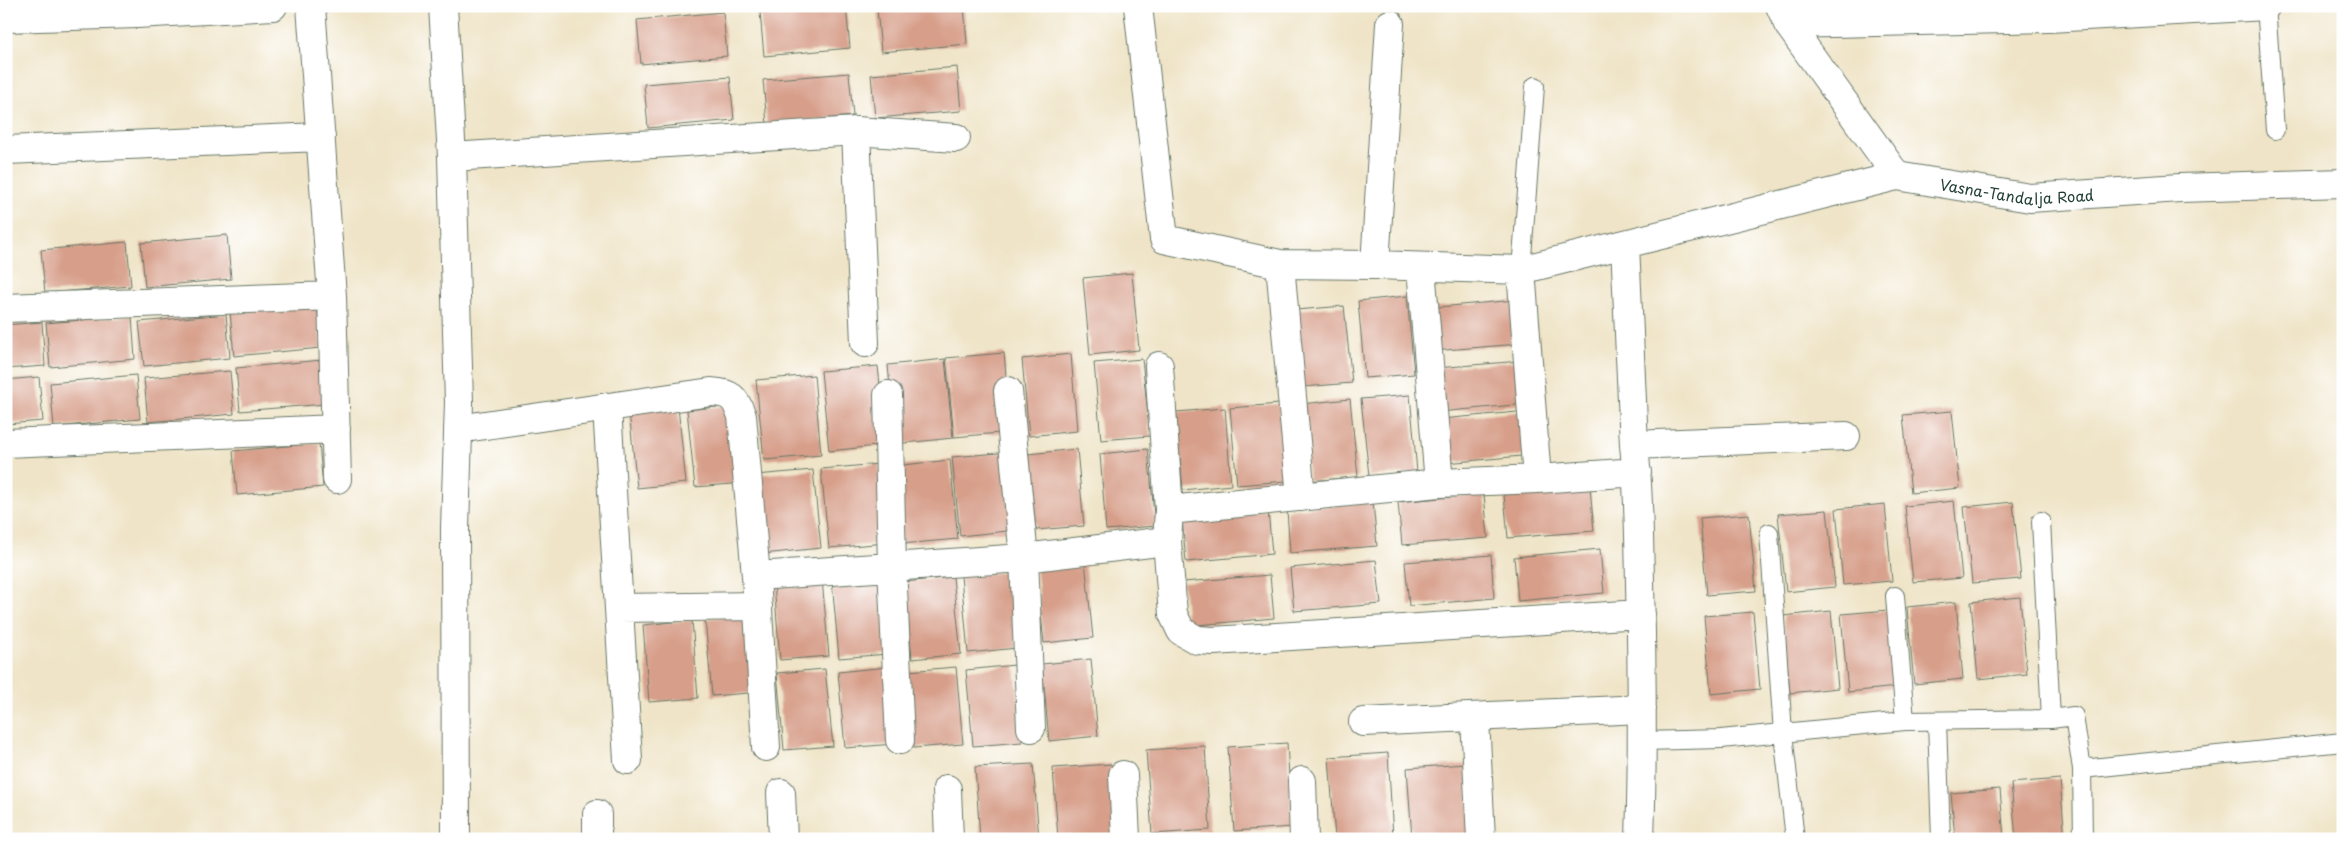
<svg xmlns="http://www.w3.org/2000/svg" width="2349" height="845" font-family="'Playpen Sans',sans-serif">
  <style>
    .building { fill: #d79f8a }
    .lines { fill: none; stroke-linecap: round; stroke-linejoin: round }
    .service-casing { stroke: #687767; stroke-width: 20 }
    .minor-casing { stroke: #687767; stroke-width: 30 }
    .tertiary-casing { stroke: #687767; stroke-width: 30 }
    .service { stroke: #fff; stroke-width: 18 }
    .minor { stroke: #fff; stroke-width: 28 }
    .tertiary { stroke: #fff; stroke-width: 28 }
    .labels { text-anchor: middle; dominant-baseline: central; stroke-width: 4; stroke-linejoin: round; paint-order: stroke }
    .street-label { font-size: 15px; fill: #1f3d34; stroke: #fff }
  </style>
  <rect width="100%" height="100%" fill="#fff"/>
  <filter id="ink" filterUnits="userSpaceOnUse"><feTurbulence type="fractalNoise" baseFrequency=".02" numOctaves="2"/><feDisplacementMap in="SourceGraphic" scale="10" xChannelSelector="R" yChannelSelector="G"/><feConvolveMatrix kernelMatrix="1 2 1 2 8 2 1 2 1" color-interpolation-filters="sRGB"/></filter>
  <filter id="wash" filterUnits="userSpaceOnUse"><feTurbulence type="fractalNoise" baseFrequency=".0096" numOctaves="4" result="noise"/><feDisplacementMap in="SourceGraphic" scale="20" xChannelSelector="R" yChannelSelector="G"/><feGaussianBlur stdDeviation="1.12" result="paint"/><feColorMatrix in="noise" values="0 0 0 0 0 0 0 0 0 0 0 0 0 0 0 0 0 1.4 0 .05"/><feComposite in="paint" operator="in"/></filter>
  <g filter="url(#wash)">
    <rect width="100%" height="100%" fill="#efe4c7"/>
    <g id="blocks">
      <path class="building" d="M 822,6 L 846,6 L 850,48 L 764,56 L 760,12 Z
        M 892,6 L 964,6 L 967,44 L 881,52 L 877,8 Z
        M 723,12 L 727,56 L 641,64 L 637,20 Z
        M 957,67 L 961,111 L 875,118 L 871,75 Z
        M 849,73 L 853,116 L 767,124 L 763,80 Z
        M 730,77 L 734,120 L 648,128 L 644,84 Z
        M 227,235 L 231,279 L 145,287 L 141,243 Z
        M 127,242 L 131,286 L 45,293 L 41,250 Z
        M 1132,273 L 1139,350 L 1090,355 L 1083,278 Z
        M 1407,296 L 1414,374 L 1365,378 L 1358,301 Z
        M 1515,300 L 1519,344 L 1433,351 L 1428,308 Z
        M 317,305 L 321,348 L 234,356 L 230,312 Z
        M 1344,306 L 1352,383 L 1303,387 L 1296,310 Z
        M 226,314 L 230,358 L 144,366 L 139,322 Z
        M 132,316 L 135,359 L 50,367 L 46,323 Z
        M 42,322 L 45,366 L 6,369 L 6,325 Z
        M 1004,353 L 1011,432 L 954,437 L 946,358 Z
        M 1071,354 L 1077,431 L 1029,436 L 1022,359 Z
        M 945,359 L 953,438 L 895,444 L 888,365 Z
        M 1142,359 L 1150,436 L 1101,440 L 1094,363 Z
        M 322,360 L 326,404 L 240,411 L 236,368 Z
        M 1521,361 L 1525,404 L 1439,412 L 1436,368 Z
        M 878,366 L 886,445 L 829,451 L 821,371 Z
        M 230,371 L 234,414 L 148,422 L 144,378 Z
        M 136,375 L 140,419 L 54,427 L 50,383 Z
        M 814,375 L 821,455 L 764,460 L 756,380 Z
        M 39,377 L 43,421 L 6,424 L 6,380 Z
        M 1410,395 L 1417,472 L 1369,476 L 1361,399 Z
        M 1350,399 L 1358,477 L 1309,481 L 1301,404 Z
        M 1279,404 L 1286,481 L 1237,485 L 1230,408 Z
        M 736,405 L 744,483 L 695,487 L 687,410 Z
        M 678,407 L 686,483 L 637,488 L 629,411 Z
        M 1225,408 L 1231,485 L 1183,490 L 1176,412 Z
        M 1528,411 L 1532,455 L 1446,463 L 1441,419 Z
        M 1952,411 L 1960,488 L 1911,493 L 1903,415 Z
        M 319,443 L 323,487 L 237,495 L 233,451 Z
        M 1077,449 L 1084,526 L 1036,530 L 1028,454 Z
        M 1148,449 L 1155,526 L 1106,530 L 1100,454 Z
        M 1010,452 L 1017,530 L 960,536 L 952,457 Z
        M 950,460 L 958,539 L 901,544 L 893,466 Z
        M 879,464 L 886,543 L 829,548 L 821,469 Z
        M 813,470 L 821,548 L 763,554 L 756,475 Z
        M 1590,487 L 1594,531 L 1508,538 L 1504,495 Z
        M 1484,494 L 1488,538 L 1402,545 L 1398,502 Z
        M 1954,501 L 1962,578 L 1913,582 L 1905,506 Z
        M 1373,502 L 1377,546 L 1290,553 L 1287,510 Z
        M 2013,502 L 2021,579 L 1972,583 L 1964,507 Z
        M 1885,504 L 1892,581 L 1843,585 L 1836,509 Z
        M 1268,510 L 1272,554 L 1186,562 L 1182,518 Z
        M 1827,510 L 1835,587 L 1786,592 L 1778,514 Z
        M 1749,514 L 1756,591 L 1707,595 L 1700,518 Z
        M 1600,549 L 1604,593 L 1518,601 L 1514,557 Z
        M 1491,555 L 1494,598 L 1409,606 L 1405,562 Z
        M 1376,560 L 1381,604 L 1294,611 L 1290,568 Z
        M 1085,561 L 1093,638 L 1044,643 L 1036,565 Z
        M 1010,572 L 1017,648 L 968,653 L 961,576 Z
        M 1270,575 L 1274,618 L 1187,626 L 1183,582 Z
        M 881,576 L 888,654 L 839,658 L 832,581 Z
        M 953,577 L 961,654 L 912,659 L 905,582 Z
        M 822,579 L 829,656 L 780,660 L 774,583 Z
        M 2020,597 L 2027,674 L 1978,679 L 1971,602 Z
        M 1956,602 L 1963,679 L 1914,684 L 1907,607 Z
        M 1889,610 L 1897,687 L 1848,692 L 1841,614 Z
        M 1831,611 L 1838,688 L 1790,693 L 1783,616 Z
        M 1753,612 L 1760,689 L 1711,694 L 1704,616 Z
        M 754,614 L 761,692 L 712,696 L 705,619 Z
        M 692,620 L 698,698 L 649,702 L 643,625 Z
        M 1091,659 L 1098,736 L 1049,741 L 1042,664 Z
        M 1015,665 L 1022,742 L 973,746 L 966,670 Z
        M 887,667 L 894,744 L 845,748 L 838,672 Z
        M 956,667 L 963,744 L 914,748 L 908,671 Z
        M 825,669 L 833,746 L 784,750 L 777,673 Z
        M 1287,743 L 1292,827 L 1234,831 L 1228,747 Z
        M 1205,746 L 1210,830 L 1152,834 L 1146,750 Z
        M 1388,753 L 1393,837 L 1335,839 L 1329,757 Z
        M 1033,764 L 1039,839 L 980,839 L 975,767 Z
        M 1111,764 L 1116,839 L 1058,839 L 1053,768 Z
        M 1466,764 L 1471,839 L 1412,839 L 1407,768 Z
        M 2060,779 L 2065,839 L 2016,839 L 2011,783 Z
        M 2000,789 L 2004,839 L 1955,839 L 1951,793 Z"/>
    </g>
  </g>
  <g filter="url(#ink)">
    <use href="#blocks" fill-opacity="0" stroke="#687767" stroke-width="1"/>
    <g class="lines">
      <g class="service-casing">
        <path id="service" d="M 2266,6 L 2275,130
          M 1521,270 L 1535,86
          M 2041,521 L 2051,719
          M 1769,533 L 1783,733 L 1795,839
          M 1895,596 L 1905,721
          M 1937,721 L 1941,839
          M 1643,741 L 1721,739 L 1905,721 L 2051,719 L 2074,716 L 2082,769 L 2083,839
          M 2082,769 L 2343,742"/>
      </g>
      <g class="minor-casing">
        <path id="minor" d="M 311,6 L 332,296 L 337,479
          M 443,6 L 452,157 L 459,402 L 455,528 L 456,839
          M 1138,6 L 1164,239 L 1280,264 L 1375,265 L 1521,270 L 1897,176
          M 1788,24 L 2049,18 L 2266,6
          M 856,131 L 865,343
          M 6,150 L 321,137
          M 452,157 L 856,131 L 956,138
          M 1625,244 L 1634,445 C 1639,491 1639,537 1640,583 C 1642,668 1643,753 1640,839
          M 1280,264 L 1301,497
          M 1375,265 L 1390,24
          M 1421,268 L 1439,483
          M 1521,270 L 1537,479
          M 6,308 L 332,296
          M 1159,366 L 1169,510 L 1167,541 L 1173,614 L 1181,631 L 1197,640 L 1213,641 L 1641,614
          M 1008,391 L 1024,558 L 1031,728
          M 888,395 L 892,566 L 900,740
          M 607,407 L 628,760
          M 458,429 L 711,392 C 731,393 735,397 742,416 L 756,576 L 766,747
          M 6,443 L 336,429
          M 1634,445 L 1846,436
          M 1169,510 L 1439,483 L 1537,479 L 1637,472
          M 756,576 L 1024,558 L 1167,541
          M 619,608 L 758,606
          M 1475,718 L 1481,839
          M 1363,722 L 1642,709
          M 1123,775 L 1126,839
          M 1302,781 L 1304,839
          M 947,789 L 949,839
          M 781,793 L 783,839
          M 597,839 L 597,814"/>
      </g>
      <g class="tertiary-casing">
        <g id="tertiary">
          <path id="s1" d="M 1780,6 L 1788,24 L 1897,176 L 2030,198 L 2180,188 L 2343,183"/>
          <path d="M 6,18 L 137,14 L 273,6"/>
        </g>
      </g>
      <use href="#service" class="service"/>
      <use href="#minor" class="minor"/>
      <use href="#tertiary" class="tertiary"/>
    </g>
  </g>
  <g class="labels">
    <g class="street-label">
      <text stroke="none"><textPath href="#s1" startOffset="328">Vasna-Tandalja Road</textPath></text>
    </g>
  </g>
  <rect width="2349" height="845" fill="none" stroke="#fff" stroke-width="25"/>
</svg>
